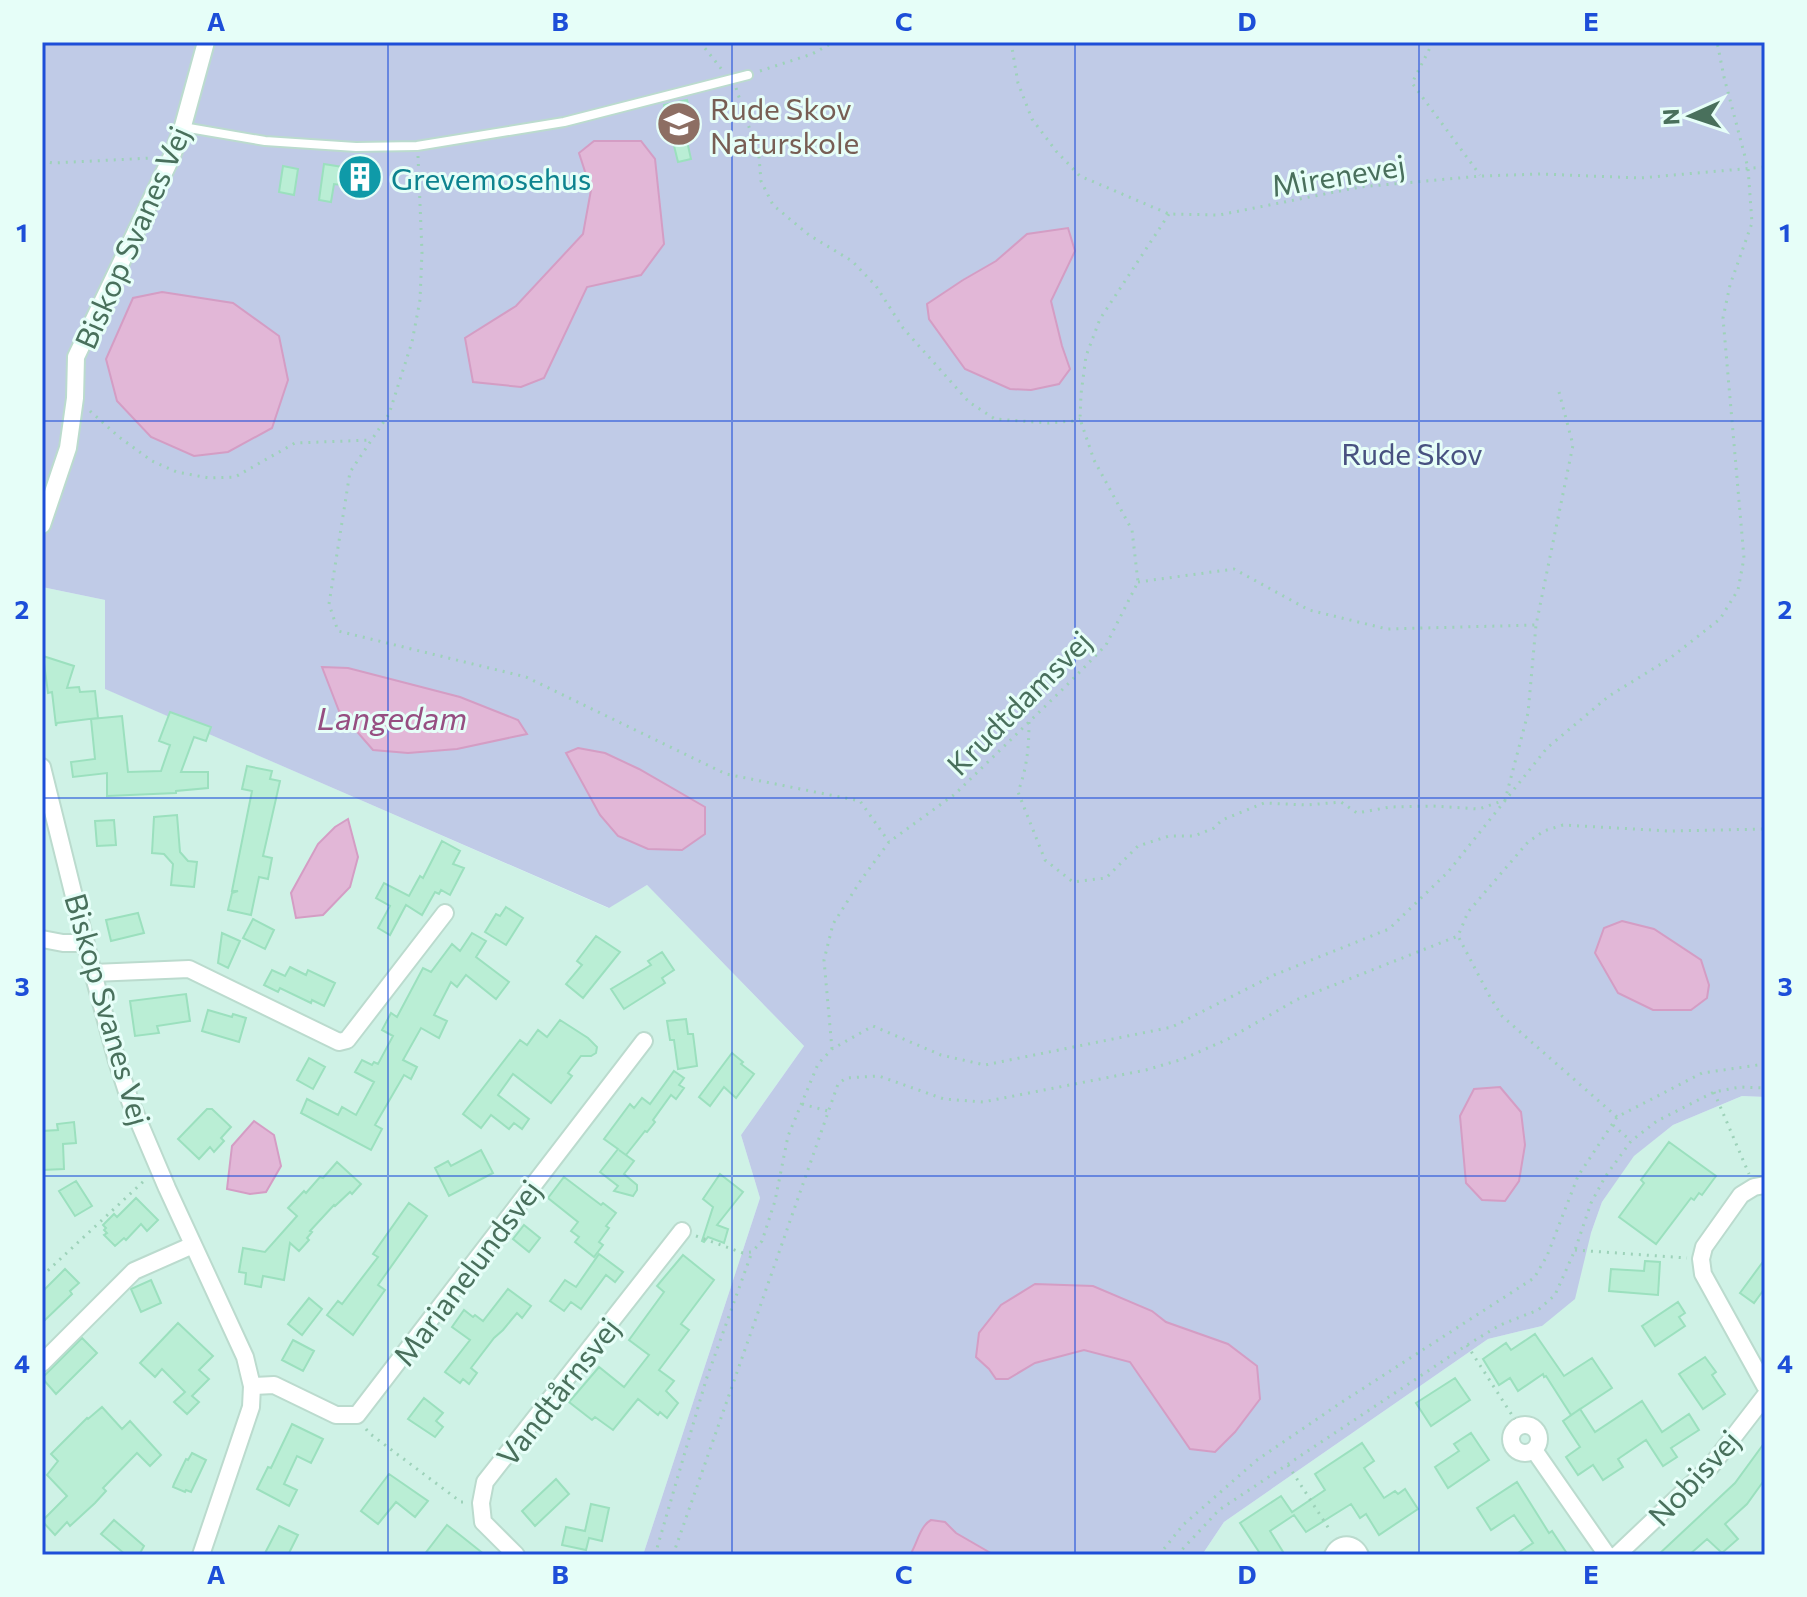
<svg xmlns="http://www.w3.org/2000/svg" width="1807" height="1597" font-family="Commissioner,sans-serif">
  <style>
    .residential { fill: #cff2e6 }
    .green { fill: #c0cbe7; fill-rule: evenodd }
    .water { fill: #e2b7d7; stroke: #d49dc4; stroke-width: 2 }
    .building { fill: #baeed5; stroke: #9be0be; stroke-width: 2 }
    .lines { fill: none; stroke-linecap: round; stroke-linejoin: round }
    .lane-casing { stroke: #bbdbce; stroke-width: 12 }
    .street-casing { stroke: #bbdbce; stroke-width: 20 }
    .path { stroke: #9dd2b9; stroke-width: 3; stroke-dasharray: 2 6; stroke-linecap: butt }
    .lane { stroke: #fff; stroke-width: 8 }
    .street { stroke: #fff; stroke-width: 16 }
    .grid { fill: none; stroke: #1d4ed8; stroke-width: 2; stroke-opacity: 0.55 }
    .labels { text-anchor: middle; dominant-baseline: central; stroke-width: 6; stroke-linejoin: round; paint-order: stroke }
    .education-label { font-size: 30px; fill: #785e54; stroke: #e6fef8; text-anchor: start }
    .street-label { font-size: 30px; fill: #49705c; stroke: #e6fef8 }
    .culture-label { font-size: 30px; fill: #0d838f; stroke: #e6fef8; text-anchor: start }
    .park-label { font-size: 30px; fill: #485180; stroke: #e6fef8 }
    .water-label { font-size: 32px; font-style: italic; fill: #964e81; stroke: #e6fef8 }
    .neatline { fill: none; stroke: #1d4ed8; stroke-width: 3 }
    .grid-label { font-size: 26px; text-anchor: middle; font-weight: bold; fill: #1d4ed8 }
  </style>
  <rect width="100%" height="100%" fill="#e0fbf4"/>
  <path class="residential" d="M 42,587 L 105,600 L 106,689 L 608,908 L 647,885 L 804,1046 L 741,1135 L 760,1198 L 643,1555 L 42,1555 Z
    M 1742,1096 L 1765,1097 L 1765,1555 L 1202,1555 L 1224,1522 L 1488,1339 L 1542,1326 L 1591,1233 L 1602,1202 L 1633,1156 L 1673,1125 Z"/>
  <path class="green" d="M 42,42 L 1765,42 L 1765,1097 L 1742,1096 L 1673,1125 L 1634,1156 L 1602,1202 L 1591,1233 L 1575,1299 L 1542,1326 L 1488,1339 L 1224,1522 L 1202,1555 L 643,1555 L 760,1198 L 741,1135 L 804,1046 L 647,885 L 609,908 L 105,689 L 105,600 L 42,587 ZM 591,190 L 641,275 L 587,287 L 544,378 L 466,338 L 516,306 L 583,234 ZM 1027,234 L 1075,251 L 1051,301 L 1062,346 L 1070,369 L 965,369 L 949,346 L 962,280 L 996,261 ZM 323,667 L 348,668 L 460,697 L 518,720 L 526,734 L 457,749 L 408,753 ZM 605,753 L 639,769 L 705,807 L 705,834 L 682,850 L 648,849 Z"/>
  <path class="water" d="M 594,141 L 641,141 L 655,159 L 664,244 L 641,275 L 587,287 L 544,378 L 521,387 L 473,382 L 465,338 L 516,306 L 583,234 L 591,190 L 579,153 Z
    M 1068,228 L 1075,251 L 1051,301 L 1062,346 L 1070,369 L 1059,384 L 1031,390 L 1010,389 L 965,369 L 929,319 L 927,304 L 963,280 L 996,261 L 1027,234 Z
    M 162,292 L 233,303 L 279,336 L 288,380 L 272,428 L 228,452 L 194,456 L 151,437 L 117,401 L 106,359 L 133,298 Z
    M 322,667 L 348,668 L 460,697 L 518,720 L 527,734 L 457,749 L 408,753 L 373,750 L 339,711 Z
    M 578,748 L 605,753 L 639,769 L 705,807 L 705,834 L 682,850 L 648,849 L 618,836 L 600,815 L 566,753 Z
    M 348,819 L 358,857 L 350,887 L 323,915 L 296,918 L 291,893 L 318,844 L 335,827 Z
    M 1622,921 L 1654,929 L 1701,960 L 1709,985 L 1707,998 L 1691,1010 L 1653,1010 L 1618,993 L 1595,953 L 1604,928 Z
    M 1500,1087 L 1521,1112 L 1525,1145 L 1519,1181 L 1505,1201 L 1482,1200 L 1466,1183 L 1460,1116 L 1474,1089 Z
    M 254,1121 L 274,1135 L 281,1166 L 266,1192 L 250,1194 L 227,1189 L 232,1146 Z
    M 1035,1284 L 1093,1286 L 1152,1311 L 1166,1322 L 1228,1344 L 1257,1366 L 1260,1399 L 1235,1432 L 1215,1452 L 1190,1449 L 1130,1362 L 1084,1350 L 1035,1363 L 1008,1379 L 996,1379 L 989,1369 L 976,1357 L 979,1333 L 1001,1305 Z
    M 931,1520 L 945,1522 L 956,1533 L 994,1555 L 910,1555 C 917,1544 920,1526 931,1520 Z"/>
  <path class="building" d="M 687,100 L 694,130 L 685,132 L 691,159 L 678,162 L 664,105 Z
    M 324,164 L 349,168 L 349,165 L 373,169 L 371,189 L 334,184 L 331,202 L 319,200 Z
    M 283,166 L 298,169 L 294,195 L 279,192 Z
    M 43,656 L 74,666 L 67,688 L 79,687 L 80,692 L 95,691 L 98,718 L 57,723 L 56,726 L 52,692 L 48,693 Z
    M 170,712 L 211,727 L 206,741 L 194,737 L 181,772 L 208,772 L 208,788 L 176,791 L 176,793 L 107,796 L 107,773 L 73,777 L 71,762 L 95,759 L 91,719 L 122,716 L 128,772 L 161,771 L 170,745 L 159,741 Z
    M 247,766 L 272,771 L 270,779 L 280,781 L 263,856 L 272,858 L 268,879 L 259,877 L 251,915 L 228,910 L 232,893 L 238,891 L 232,891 L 252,791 L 242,789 Z
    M 177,815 L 180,852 L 188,861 L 197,862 L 194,887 L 171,885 L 173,864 L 164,854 L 152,853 L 154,817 Z
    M 114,820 L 116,845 L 97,846 L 95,821 Z
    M 442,841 L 460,851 L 453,864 L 464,868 L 450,895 L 441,890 L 439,894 L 435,892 L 422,915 L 406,905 L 390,935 L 378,928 L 390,906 L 376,898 L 384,883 L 409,896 L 420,876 L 423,878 Z
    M 506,907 L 523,918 L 506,945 L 485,932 L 496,914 L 500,916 Z
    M 138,913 L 144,933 L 111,941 L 106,920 Z
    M 253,919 L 274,930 L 265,949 L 243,938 Z
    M 222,933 L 240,941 L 228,968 L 218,963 Z
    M 472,933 L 486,941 L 476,957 L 509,982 L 496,999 L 466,975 L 457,987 L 451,982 L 434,1015 L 447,1021 L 439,1038 L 421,1028 L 403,1060 L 417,1067 L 411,1079 L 404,1075 L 375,1125 L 382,1129 L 371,1150 L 301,1113 L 307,1099 L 338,1115 L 342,1107 L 356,1115 L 374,1082 L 355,1072 L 362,1060 L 372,1065 L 374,1062 L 378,1064 L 393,1036 L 382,1030 L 391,1013 L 397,1017 L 423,968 L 431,972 L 452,944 L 460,951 Z
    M 596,936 L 620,952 L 583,998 L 566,984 L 582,965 L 577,961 Z
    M 662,952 L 674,970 L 662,978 L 665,983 L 624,1009 L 611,989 L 651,965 L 648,961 Z
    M 290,967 L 306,975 L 308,970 L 335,983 L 324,1006 L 312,1000 L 311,1003 L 280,988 L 278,992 L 264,985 L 272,970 L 285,976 Z
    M 186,994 L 190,1021 L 157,1026 L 159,1033 L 135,1036 L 130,1001 Z
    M 208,1010 L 232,1017 L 233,1014 L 246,1018 L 239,1042 L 202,1031 Z
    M 686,1019 L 688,1034 L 693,1034 L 697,1066 L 678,1069 L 674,1040 L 670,1040 L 667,1021 Z
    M 560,1020 L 588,1038 L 597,1047 L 596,1053 L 591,1056 L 581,1056 L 568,1073 L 572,1076 L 551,1103 L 513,1074 L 498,1095 L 529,1119 L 522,1129 L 514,1123 L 509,1129 L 491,1115 L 481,1128 L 463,1114 L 520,1040 L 527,1045 L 538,1030 L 547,1037 Z
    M 732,1053 L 743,1062 L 741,1064 L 754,1074 L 736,1098 L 724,1087 L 710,1106 L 699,1097 Z
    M 309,1058 L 325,1067 L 313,1089 L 297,1080 Z
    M 674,1071 L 684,1078 L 679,1085 L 684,1088 L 676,1099 L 671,1095 L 653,1120 L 655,1122 L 647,1132 L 645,1131 L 626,1155 L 619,1150 L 634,1161 L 624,1174 L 637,1185 L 637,1190 L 633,1196 L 614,1191 L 618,1186 L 600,1172 L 618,1149 L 604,1139 L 630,1104 L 634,1108 L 642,1098 L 650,1104 Z
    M 207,1109 L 212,1109 L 231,1127 L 221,1138 L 224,1141 L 214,1152 L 210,1147 L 199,1159 L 178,1139 Z
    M 74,1122 L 76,1143 L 63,1144 L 64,1169 L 42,1170 L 42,1131 L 58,1130 L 57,1124 Z
    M 1669,1142 L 1716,1176 L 1702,1195 L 1699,1193 L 1694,1200 L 1691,1198 L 1656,1244 L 1619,1217 L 1644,1183 L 1641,1180 Z
    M 481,1150 L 493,1173 L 449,1196 L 435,1168 L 448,1161 L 451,1166 Z
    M 337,1162 L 361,1184 L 352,1194 L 350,1192 L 335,1206 L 334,1205 L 310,1231 L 312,1232 L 307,1238 L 309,1240 L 299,1251 L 290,1243 L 284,1280 L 263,1276 L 261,1287 L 245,1284 L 246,1273 L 239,1272 L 243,1248 L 265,1252 L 297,1216 L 288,1208 L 304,1191 L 306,1193 L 320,1177 L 323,1178 Z
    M 720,1174 L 743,1192 L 717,1225 L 728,1229 L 724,1243 L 708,1237 L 704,1242 L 702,1241 L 713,1207 L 703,1199 Z
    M 564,1177 L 601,1205 L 603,1203 L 616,1213 L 606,1226 L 609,1228 L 599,1242 L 603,1245 L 594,1257 L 575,1242 L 579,1237 L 571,1231 L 578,1222 L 548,1198 Z
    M 76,1181 L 92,1206 L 75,1216 L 59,1191 Z
    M 136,1198 L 158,1220 L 147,1231 L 141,1224 L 126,1240 L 124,1238 L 115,1246 L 104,1235 L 107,1233 L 104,1230 L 106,1228 L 103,1225 L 114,1214 L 117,1217 Z
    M 409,1203 L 427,1216 L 378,1285 L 385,1290 L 353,1335 L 327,1315 L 338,1301 L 342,1304 L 378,1257 L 373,1254 Z
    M 524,1225 L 540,1238 L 529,1252 L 513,1239 Z
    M 599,1254 L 623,1272 L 615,1282 L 606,1275 L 581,1309 L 571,1302 L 564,1311 L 550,1301 L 565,1280 L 576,1287 Z
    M 683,1255 L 714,1280 L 681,1324 L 689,1330 L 659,1370 L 674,1381 L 666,1391 L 678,1403 L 667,1418 L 660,1412 L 658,1415 L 638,1399 L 613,1430 L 595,1417 L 592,1420 L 569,1402 L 599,1367 L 624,1387 L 649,1355 L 629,1340 L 664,1292 L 657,1286 Z
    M 1765,1259 L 1765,1288 L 1754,1303 L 1740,1293 Z
    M 1645,1261 L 1660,1262 L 1658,1295 L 1609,1291 L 1611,1269 L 1644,1271 Z
    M 65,1269 L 79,1283 L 70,1291 L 72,1294 L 42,1323 L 42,1292 Z
    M 151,1280 L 161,1303 L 141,1312 L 131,1289 Z
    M 508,1289 L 531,1306 L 522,1318 L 517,1313 L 503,1330 L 494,1338 L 471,1368 L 477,1373 L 469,1384 L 463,1379 L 460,1383 L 445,1372 L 470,1340 L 452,1327 L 464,1310 L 473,1317 L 475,1315 L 483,1321 Z
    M 309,1298 L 322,1309 L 302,1335 L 288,1324 Z
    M 1678,1302 L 1685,1313 L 1679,1317 L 1685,1326 L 1655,1346 L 1642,1326 Z
    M 178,1323 L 213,1356 L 199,1370 L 209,1379 L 192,1396 L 199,1402 L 187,1414 L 174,1402 L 185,1392 L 162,1369 L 155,1377 L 140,1363 Z
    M 1535,1334 L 1564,1376 L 1592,1358 L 1612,1388 L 1571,1415 L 1546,1376 L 1544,1377 L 1543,1374 L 1518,1391 L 1510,1378 L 1499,1385 L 1483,1359 L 1506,1343 L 1511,1350 Z
    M 82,1338 L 97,1353 L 56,1394 L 42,1378 Z
    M 293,1340 L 314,1351 L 303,1371 L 282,1360 Z
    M 1705,1357 L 1716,1372 L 1712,1375 L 1725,1394 L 1703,1409 L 1679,1374 Z
    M 1455,1378 L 1470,1400 L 1431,1426 L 1416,1403 Z
    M 424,1398 L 443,1413 L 436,1421 L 443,1427 L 435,1437 L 408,1419 Z
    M 1642,1401 L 1662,1432 L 1689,1414 L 1699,1430 L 1671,1448 L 1677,1457 L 1663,1466 L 1646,1440 L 1618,1459 L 1623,1467 L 1603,1480 L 1593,1465 L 1578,1475 L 1566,1457 L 1580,1447 L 1563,1421 L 1580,1409 L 1595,1432 Z
    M 102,1407 L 122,1429 L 130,1421 L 161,1455 L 150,1466 L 137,1453 L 103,1488 L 106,1491 L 95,1503 L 70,1526 L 67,1522 L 55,1535 L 42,1521 L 67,1496 L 47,1475 L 58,1461 L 51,1454 L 87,1418 L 88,1419 Z
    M 292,1424 L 323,1439 L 311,1463 L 297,1456 L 284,1484 L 297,1490 L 289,1506 L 257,1489 L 268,1467 L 271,1468 Z
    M 1471,1433 L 1489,1460 L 1448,1488 L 1435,1467 L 1459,1451 L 1454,1444 Z
    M 1765,1442 L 1765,1479 L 1747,1504 L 1725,1524 L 1738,1539 L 1722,1553 L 1707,1539 L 1689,1555 L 1658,1555 L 1735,1483 Z
    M 1362,1443 L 1374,1461 L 1364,1468 L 1384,1498 L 1395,1491 L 1398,1494 L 1405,1489 L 1418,1509 L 1379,1535 L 1366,1514 L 1360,1518 L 1351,1504 L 1306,1532 L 1294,1515 L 1270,1531 L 1285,1555 L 1261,1555 L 1240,1523 L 1281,1496 L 1292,1512 L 1325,1490 L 1315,1474 Z
    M 192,1453 L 206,1460 L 191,1492 L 186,1490 L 185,1492 L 173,1487 L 174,1484 L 186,1459 L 188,1460 Z
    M 389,1474 L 428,1501 L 415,1517 L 396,1502 L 378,1524 L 361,1511 Z
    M 556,1479 L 569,1494 L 535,1526 L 522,1511 Z
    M 1517,1482 L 1549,1533 L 1552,1531 L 1568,1555 L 1515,1555 L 1533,1543 L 1514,1515 L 1491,1530 L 1477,1508 Z
    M 591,1504 L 609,1508 L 602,1541 L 589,1538 L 586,1550 L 562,1545 L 566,1527 L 585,1531 Z
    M 114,1520 L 144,1546 L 139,1555 L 126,1555 L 101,1534 Z
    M 447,1525 L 460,1535 L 485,1555 L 424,1555 Z
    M 279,1526 L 298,1535 L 288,1555 L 264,1555 Z"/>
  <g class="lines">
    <g class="lane-casing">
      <path id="lane" d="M 183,127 L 265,141 L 356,147 L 417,146 L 564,122 L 748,75"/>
    </g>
    <g class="street-casing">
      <path id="street" d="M 42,525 L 68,448 L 75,398 L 76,357 L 172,156 L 183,126 L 206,42
        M 42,767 L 93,973 L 117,1061 L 130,1101 L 167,1188 L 245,1357 L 252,1386 L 251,1407 L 201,1555
        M 42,939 L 63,943 L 86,943
        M 93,973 L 189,969 L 339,1042 L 347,1040 L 445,913
        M 1765,1185 L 1754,1187 L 1741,1195 L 1704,1247 L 1701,1259 L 1703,1274 L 1765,1386
        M 42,1363 L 134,1271 L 193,1245
        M 252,1386 L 274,1385 L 336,1415 L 357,1415 L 644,1041
        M1511 1439a14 14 0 1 1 28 0a14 14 0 1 1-28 0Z
        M 1534,1450 L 1607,1555
        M 516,1555 L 483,1522 L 481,1503 L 485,1482 L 682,1231
        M 1333,1555 C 1339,1542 1354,1542 1360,1555
        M 1617,1555 L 1711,1466 L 1765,1396"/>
    </g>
    <path class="path" d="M 700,42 L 723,71
      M 1011,42 L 1018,83 L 1032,119 L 1056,151 L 1080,176 L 1169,214 L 1219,215 L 1360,187 L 1481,176 L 1541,174 L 1640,178 L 1765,167
      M 1433,42 L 1412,83 L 1480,175
      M 760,71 L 812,54 L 834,42
      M 736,88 L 759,157 L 761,181 L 773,205 L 809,235 L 852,261 L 876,286 L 903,328 L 969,402 L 995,419 L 1048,423 L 1073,421 L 1080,419
      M 418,156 L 422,252 L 420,300 L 412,342 L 389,414 L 350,472 L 329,604 L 338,631 L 526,677 L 726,774 L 860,801 L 889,842
      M 42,161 L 53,163 L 152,158
      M 90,411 L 119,437 L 152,461 L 177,472 L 209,478 L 235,477 L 295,443 L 372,440
      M 1138,582 L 1234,569 L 1309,610 L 1387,629 L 1536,625
      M 1029,722 C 1029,747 1027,768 1018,792 L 1045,860 L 1073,882 L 1106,878 L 1138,846 L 1169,836 L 1194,836 L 1214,828 L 1222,820 L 1264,803 L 1307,805 L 1341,802 L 1357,813 L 1390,807 L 1433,806 L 1479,809 L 1505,800 L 1528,713 L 1536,625 L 1573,445 L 1559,392
      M 832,1049 L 824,960 L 833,924 L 861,880 L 889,842 L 955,794 L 1067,685 L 1106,645 L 1138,582 L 1132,530 L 1094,460 L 1080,419 L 1081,394 L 1086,356 L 1100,319 L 1169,214
      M 1714,1092 L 1749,1174
      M 802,1104 L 828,1111
      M 1617,1117 L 1502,1016 L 1490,997 L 1458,936 L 1468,912 L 1528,842 L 1544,831 L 1563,825 L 1669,831 L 1765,829
      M 1613,1125 L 1631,1141
      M 696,1236 L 743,1253 L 752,1252 L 762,1241 L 775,1201 L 788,1136 L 818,1064 L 832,1049 L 873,1026 L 941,1055 L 985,1065 L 1172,1027 L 1274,975 L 1389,929 L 1448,872 L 1547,748 L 1609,696 L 1669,659 L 1720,619 L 1738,590 L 1744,558 L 1723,318 L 1730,285 L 1752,223 L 1748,168 L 1724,77 L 1717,42
      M 1575,1250 L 1687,1258
      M 42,1276 L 145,1180
      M 1467,1345 L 1519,1426
      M 366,1429 L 369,1433 L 461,1502 L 466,1502
      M 1288,1465 L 1331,1532
      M 655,1555 L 706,1380 L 752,1252
      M 673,1555 L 838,1084 L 846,1078 L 879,1076 L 944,1099 L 983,1102 L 1146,1070 L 1183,1059 L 1228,1039 L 1296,1000 L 1458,936
      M 1159,1555 L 1183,1525 L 1257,1460 L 1339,1404 L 1534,1278 L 1547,1256 L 1578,1176 L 1617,1117 L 1702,1073 L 1765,1064
      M 1177,1555 L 1219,1510 L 1467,1345 L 1500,1325 L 1538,1310 L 1555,1295 L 1575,1250 L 1591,1203 L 1605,1177 L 1631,1141 L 1657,1121 L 1714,1092 L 1740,1087 L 1765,1088"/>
    <use href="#lane" class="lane"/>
    <use href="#street" class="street"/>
  </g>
  <path class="grid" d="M 388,42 L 388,1555M 732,42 L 732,1555M 1075,42 L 1075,1555M 1419,42 L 1419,1555M 42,421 L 1765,421M 42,798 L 1765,798M 42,1176 L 1765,1176"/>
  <defs>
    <g id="school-disc" transform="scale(2.3)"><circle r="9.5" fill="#8d6e63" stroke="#e6fef8"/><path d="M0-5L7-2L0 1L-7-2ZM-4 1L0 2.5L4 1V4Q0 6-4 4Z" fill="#fff"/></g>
    <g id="building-disc" transform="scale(2.3)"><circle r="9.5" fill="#0f9aa8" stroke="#e6fef8"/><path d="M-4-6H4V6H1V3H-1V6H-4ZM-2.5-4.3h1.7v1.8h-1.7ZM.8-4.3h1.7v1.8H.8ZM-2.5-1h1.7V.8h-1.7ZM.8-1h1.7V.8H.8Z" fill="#fff"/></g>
  </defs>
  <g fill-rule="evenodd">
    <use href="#school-disc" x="679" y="124"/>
    <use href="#building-disc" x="360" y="177"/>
  </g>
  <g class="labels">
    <g class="education-label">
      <text x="710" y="107">Rude Skov<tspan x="710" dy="34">Naturskole</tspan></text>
    </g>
    <g class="street-label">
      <text transform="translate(1338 174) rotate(-9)">Mirenevej</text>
      <text transform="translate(131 237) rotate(-66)">Biskop Svanes Vej</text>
      <text transform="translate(1018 702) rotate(-45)">Krudtdamsvej</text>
      <text transform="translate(109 1009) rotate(74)">Biskop Svanes Vej</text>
      <text transform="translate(466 1272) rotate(-53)">Marianelundsvej</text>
      <text transform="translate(557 1391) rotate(-52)">Vandtårnsvej</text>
      <text transform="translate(1693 1477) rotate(-47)">Nobisvej</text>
    </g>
    <g class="culture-label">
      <text x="391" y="177">Grevemosehus</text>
    </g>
    <g class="park-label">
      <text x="1412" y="452">Rude Skov</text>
    </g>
    <g class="water-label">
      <text x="392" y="717">Langedam</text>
    </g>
  </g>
  <rect width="1807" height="1597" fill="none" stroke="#e6fef8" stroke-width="88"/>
  <g transform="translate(1691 116) rotate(267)" stroke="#e6fef8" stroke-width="6" paint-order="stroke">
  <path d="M0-6L14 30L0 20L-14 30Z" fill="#49705c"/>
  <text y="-12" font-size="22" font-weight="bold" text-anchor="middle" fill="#49705c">N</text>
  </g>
  <rect x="44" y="44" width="1719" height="1509" class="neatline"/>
  <g class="grid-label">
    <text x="216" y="31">A</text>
    <text x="560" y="31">B</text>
    <text x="904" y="31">C</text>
    <text x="1247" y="31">D</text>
    <text x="1591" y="31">E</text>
    <text x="22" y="242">1</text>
    <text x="1785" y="242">1</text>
    <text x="22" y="619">2</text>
    <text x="1785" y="619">2</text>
    <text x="22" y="996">3</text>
    <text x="1785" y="996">3</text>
    <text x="22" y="1373">4</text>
    <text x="1785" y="1373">4</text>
    <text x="216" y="1584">A</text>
    <text x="560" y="1584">B</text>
    <text x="904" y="1584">C</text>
    <text x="1247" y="1584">D</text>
    <text x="1591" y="1584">E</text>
  </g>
</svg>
